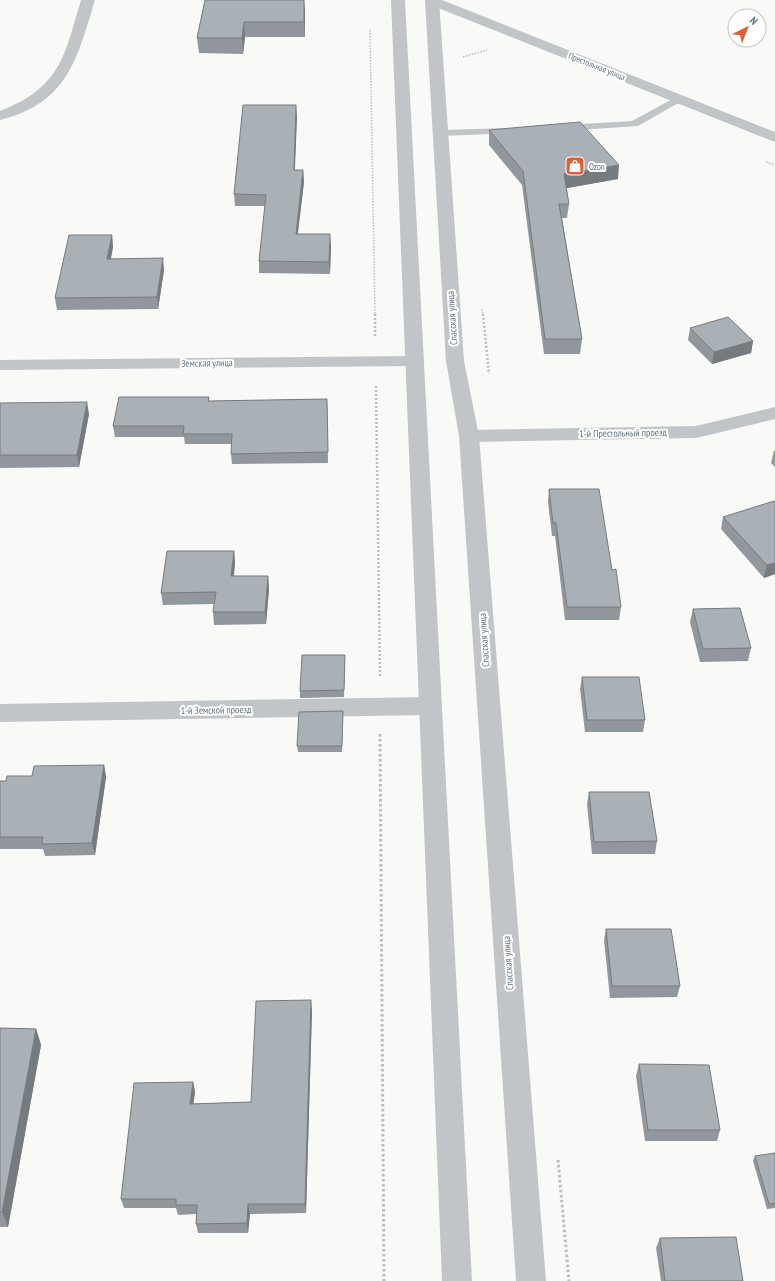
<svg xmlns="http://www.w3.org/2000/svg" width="775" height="1281" font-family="'PT Sans Narrow',sans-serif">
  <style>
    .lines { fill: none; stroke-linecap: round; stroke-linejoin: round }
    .path-far2 { stroke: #bbbec0; stroke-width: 1.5; stroke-dasharray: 1.5 1.5; stroke-linecap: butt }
    .path-far1 { stroke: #bbbec0; stroke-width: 2.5; stroke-dasharray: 2 2; stroke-linecap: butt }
    .path { stroke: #bbbec0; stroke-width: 3; stroke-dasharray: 2.5 2.5; stroke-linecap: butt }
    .service { fill: #c1c5c8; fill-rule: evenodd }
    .minor { fill: #c1c5c8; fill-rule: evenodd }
    .tertiary { fill: #c1c5c8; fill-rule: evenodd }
    .wall { fill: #91979d }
    .shaded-wall { fill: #767b7f }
    .building { fill: #a9b0b6; stroke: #767b7f }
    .labels { text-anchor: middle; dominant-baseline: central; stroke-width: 4; stroke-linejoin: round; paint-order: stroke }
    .far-street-label { font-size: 9px; fill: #667480; stroke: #fff }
    .far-poi-label { font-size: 9px; fill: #667480; stroke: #fff; text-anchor: start }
    .street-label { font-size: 10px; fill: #667480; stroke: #fff }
  </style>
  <rect width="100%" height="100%" fill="#f9f9f7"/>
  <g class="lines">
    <path class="path-far2" d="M 370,30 L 375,315
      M 463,57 L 487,50
      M 766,162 L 775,165
      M 482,309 L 483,315"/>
    <path class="path-far1" d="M 375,314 L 375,337
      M 483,314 L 489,374
      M 376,386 L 380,677"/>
    <path class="path" d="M 380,734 L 384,1281
      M 558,1160 L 569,1281"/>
    <path class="service" d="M 678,96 L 683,99 L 682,101 L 638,126 L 564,131 L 559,128 L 564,125 L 632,121 Z
      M 511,128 L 516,131 L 515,133 L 441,136 L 436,133 L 441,130 Z"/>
    <path class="minor" d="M 81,0 L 95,0 C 77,59 68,103 0,120 L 0,111 C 61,87 64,57 81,0 Z
      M 427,0 L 442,0 L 775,132 L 775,142 L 428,4 Z
      M 414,356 L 420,357 L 423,361 L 420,365 L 414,366 L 0,370 L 0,360 Z
      M 775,407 L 775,419 L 696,438 L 469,442 L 462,440 L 459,436 L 462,432 L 469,430 L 696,426 Z
      M 431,697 L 439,700 L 442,706 L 439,712 L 431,715 L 0,722 L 0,704 Z"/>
    <path class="tertiary" d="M 391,0 L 405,0 L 472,1281 L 442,1281 Z
      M 425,0 L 439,0 L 464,361 L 479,436 L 546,1281 L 516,1281 L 459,436 L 446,361 Z"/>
  </g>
  <path class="wall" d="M 205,0 L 305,10 L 305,37 L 245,37 L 243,54 L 199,53 L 197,38 Z
    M 297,116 L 295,170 L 303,170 L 304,182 L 298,234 L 331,246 L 330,274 L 259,273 L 259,261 L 265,206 L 235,206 L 234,194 Z
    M 489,130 L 618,179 L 566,188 L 569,204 L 567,218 L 562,218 L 582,339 L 580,354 L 544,354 L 522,185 L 489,145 Z
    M 112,235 L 113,247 L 111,259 L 164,270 L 158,309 L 57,310 L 55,298 Z
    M 690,328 L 753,341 L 751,353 L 712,364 L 688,340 Z
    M 209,397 L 209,401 L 327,399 L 328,463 L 232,464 L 231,454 L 232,444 L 185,444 L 184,437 L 115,437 L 113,426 Z
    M 0,403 L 89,414 L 79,467 L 0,468 Z
    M 775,450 L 775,467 L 771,463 L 774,451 Z
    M 549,489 L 612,570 L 621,607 L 619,620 L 565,620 L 555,536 L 552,536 L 548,502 Z
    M 775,502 L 775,574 L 764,578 L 721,529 L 723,517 Z
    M 234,551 L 235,563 L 234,576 L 268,576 L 269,589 L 266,624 L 214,625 L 213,612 L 214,604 L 163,605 L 161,593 Z
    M 693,609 L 751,648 L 748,661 L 700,662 L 690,622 Z
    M 345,662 L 344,697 L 300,698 L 300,691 Z
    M 582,677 L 645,720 L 643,732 L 585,732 L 580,689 Z
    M 343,711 L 342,752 L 298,752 L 297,746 Z
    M 104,765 L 106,777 L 95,855 L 45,856 L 43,849 L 0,849 L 0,781 L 6,781 L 32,776 Z
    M 589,792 L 657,841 L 655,854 L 592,854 L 587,804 Z
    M 606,929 L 680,986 L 677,997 L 610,998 L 604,940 Z
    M 312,1010 L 306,1213 L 250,1214 L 248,1233 L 198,1233 L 196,1224 L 196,1214 L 178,1215 L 176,1208 L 124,1208 L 121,1199 L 193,1082 L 195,1092 L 193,1104 L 251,1102 Z
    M 0,1028 L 36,1029 L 41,1045 L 8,1227 L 0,1227 Z
    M 639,1064 L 720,1130 L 717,1141 L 645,1141 L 636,1076 Z
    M 775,1153 L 775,1208 L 767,1209 L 753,1161 L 755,1156 Z
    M 660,1238 L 743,1281 L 661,1281 L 656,1248 Z"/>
  <path class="shaded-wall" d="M 304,0 L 305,10 L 305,37 L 304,22 Z
    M 244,22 L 245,37 L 243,54 L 242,38 Z
    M 296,105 L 297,116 L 294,182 L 294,170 Z
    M 619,165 L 618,179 L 562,189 L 564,174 Z
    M 303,170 L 304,182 L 296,245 L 296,234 Z
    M 330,234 L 331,246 L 330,274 L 329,262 Z
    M 112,235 L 113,247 L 108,271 L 107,259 Z
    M 163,258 L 164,270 L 158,309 L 157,297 Z
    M 753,341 L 751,353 L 712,364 L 714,352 Z
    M 87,402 L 89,414 L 79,467 L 77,455 Z
    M 234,551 L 235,563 L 232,588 L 231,576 Z
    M 775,563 L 775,574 L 764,578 L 767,565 Z
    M 268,576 L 269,589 L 266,624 L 265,612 Z
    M 104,765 L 106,777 L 95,855 L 92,843 Z
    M 311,1000 L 312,1010 L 306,1213 L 305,1204 Z
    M 36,1029 L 41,1045 L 8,1227 L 2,1212 Z
    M 193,1082 L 195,1092 L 192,1114 L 190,1104 Z
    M 248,1204 L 250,1214 L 248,1233 L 247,1223 Z"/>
  <path class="building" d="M 205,0 L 304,0 L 304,22 L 244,22 L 242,38 L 197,38 Z
    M 243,105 L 296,105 L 294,170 L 303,170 L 296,234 L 330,234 L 329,262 L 259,261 L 266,195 L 234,194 Z
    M 580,122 L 619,165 L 564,174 L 569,204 L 559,204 L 582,339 L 545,339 L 523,171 L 489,130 Z
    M 69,235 L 112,235 L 107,259 L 163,258 L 157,297 L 55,298 Z
    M 728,317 L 753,341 L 714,352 L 690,328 Z
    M 119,397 L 209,397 L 208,401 L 327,399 L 328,452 L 231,454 L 232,434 L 183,434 L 184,426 L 113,426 Z
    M 87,402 L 77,455 L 0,455 L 0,403 Z
    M 549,489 L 599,489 L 612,570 L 616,569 L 621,607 L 567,607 L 556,523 L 553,523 Z
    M 774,501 L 775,502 L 775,563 L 767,565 L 723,517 Z
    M 167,551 L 234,551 L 231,576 L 268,576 L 265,612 L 213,612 L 216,592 L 161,593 Z
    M 740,608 L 751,648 L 703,649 L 693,609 Z
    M 302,655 L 345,655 L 344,690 L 300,691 Z
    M 582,677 L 639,677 L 645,720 L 587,720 Z
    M 343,711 L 342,746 L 297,746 L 299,712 Z
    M 104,765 L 92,843 L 42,844 L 43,837 L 0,837 L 0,781 L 6,781 L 7,776 L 32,776 L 34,766 Z
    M 589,792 L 649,792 L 657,841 L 594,842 Z
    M 606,929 L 671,929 L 680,986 L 612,986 Z
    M 311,1000 L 305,1204 L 248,1204 L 247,1223 L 196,1224 L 197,1205 L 176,1205 L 176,1199 L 121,1199 L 134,1083 L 193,1082 L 190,1104 L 251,1102 L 256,1001 Z
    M 0,1028 L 36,1029 L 2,1212 L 0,1212 Z
    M 639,1064 L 709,1065 L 720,1130 L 648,1130 Z
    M 775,1153 L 775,1203 L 769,1204 L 755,1156 Z
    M 736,1237 L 743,1281 L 665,1281 L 660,1238 Z"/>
  <defs>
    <g id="shop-square" transform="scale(1)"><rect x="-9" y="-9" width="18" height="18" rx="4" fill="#d86239" stroke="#fff"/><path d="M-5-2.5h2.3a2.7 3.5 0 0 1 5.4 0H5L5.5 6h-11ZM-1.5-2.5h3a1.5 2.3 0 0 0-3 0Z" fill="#fff"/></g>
  </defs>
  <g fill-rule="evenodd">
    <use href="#shop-square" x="575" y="166"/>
  </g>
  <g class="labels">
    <g class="far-street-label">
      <text transform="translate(597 66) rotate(22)">Престольная улица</text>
    </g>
    <g class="far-poi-label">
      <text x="589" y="166">Ozon</text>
    </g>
    <g class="street-label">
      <text transform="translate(452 318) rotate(-94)">Спасская улица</text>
      <text transform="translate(207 363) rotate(-1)">Земская улица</text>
      <text transform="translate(623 433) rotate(-1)">1-й Престольный проезд</text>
      <text transform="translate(484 640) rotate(-94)">Спасская улица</text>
      <text transform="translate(216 710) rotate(-1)">1-й Земской проезд</text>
      <text transform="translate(508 963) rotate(-94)">Спасская улица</text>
    </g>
  </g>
  <g transform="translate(747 28) rotate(43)"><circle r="19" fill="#ffffff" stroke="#c2c7cc"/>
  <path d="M0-3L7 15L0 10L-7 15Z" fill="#d86239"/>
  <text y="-6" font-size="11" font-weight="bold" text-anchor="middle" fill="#667480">N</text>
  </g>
</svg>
